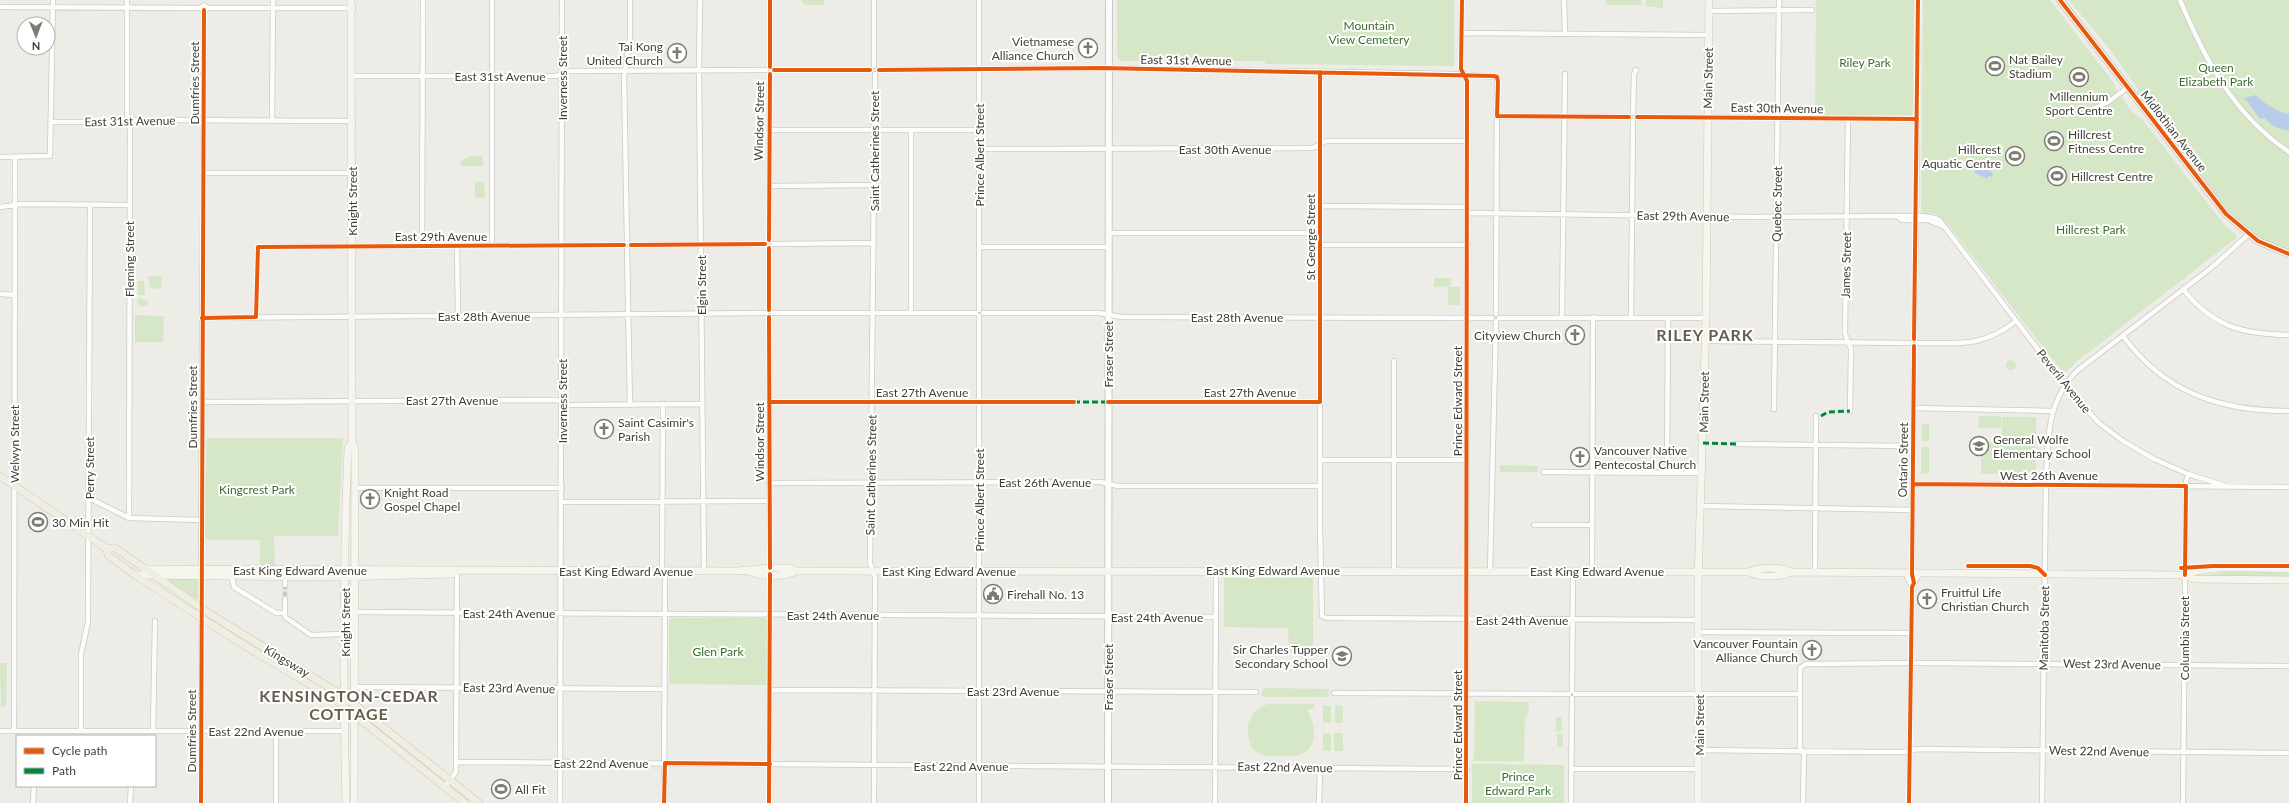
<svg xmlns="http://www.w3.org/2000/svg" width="2289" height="803" font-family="Lato,sans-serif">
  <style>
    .green { fill: #d5e7c7 }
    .water { fill: #b8cdea }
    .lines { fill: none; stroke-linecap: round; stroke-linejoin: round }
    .minor-tunnel { stroke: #cbc9c2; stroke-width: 4.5; stroke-dasharray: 4.5 2; stroke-linecap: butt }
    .minor-casing { stroke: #cbcac4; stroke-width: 6 }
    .tertiary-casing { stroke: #cbcac4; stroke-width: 8 }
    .secondary-casing { stroke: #cccabe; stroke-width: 8 }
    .primary-casing { stroke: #cfcbb4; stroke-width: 8 }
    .minor { stroke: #fcfcfb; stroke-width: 4.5 }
    .tertiary { stroke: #fcfcfb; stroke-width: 6 }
    .secondary { stroke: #f5f4ed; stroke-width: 7 }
    .primary { stroke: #efeee2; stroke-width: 7 }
    .quiet { stroke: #00873e; stroke-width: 3; stroke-dasharray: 6 3; stroke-linecap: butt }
    .cycleway-casing { stroke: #fff; stroke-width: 6 }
    .cycleway { stroke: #e8590c; stroke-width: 4 }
    .labels { text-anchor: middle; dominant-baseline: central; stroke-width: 4; stroke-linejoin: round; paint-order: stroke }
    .park-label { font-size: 12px; fill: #396f2b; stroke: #fff }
    .poi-label { font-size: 12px; fill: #423f34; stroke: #fff; text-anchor: start }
    .street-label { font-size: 12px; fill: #423f34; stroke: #fff }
    .district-label { font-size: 16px; font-weight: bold; letter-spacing: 1px; fill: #645e4b; stroke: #fff }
  </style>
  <rect width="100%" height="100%" fill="#edece6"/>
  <path class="green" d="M 802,0 L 824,0 L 824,5 L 804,5 Z
    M 1117,0 L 1454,0 L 1454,66 L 1265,64 L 1265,61 L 1121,61 L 1117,57 Z
    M 1606,0 L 1642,0 L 1642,5 L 1606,5 Z
    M 1646,0 L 1663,0 L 1663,8 L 1645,6 Z
    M 1816,0 L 1914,0 L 1913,112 L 1912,115 L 1815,115 Z
    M 1923,0 L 2050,0 L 2116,86 L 2115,88 L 2134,114 L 2141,118 L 2222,222 L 2236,235 L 2236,238 L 2076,362 L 2064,374 L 1946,222 L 1934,213 L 1924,214 L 1921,210 Z
    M 2069,0 L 2289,0 L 2289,250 L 2271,244 L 2254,234 L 2238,222 L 2137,93 L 2138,89 L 2112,52 Z
    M 469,156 L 483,156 L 483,166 L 461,166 L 461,161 Z
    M 475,182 L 484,182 L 485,198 L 475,198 Z
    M 148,276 L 162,276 L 161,289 L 151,288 Z
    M 1434,278 L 1451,278 L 1451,286 L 1434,287 Z
    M 138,281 L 144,281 L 145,295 L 138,295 Z
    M 1448,287 L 1460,287 L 1460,305 L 1448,305 Z
    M 141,297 L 144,301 L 146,300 L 149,304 L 141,307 L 136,301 Z
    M 135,315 L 164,316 L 163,342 L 135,342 Z
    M2006 365a5 5 0 1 1 10 0a5 5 0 1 1-10 0Z
    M 1979,416 L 2001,416 L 2001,428 L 1978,428 Z
    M 2002,417 L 2036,417 L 2036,474 L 1981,474 L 1981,442 L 2002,442 Z
    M 1922,424 L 1929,424 L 1929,441 L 1922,441 Z
    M 207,438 L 343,438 L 338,536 L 274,536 L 275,567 L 260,567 L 260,540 L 208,540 L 203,534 Z
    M 1921,447 L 1929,447 L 1929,474 L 1921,474 Z
    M 1500,465 L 1538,466 L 1538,472 L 1500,472 Z
    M 2227,572 L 2289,572 L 2289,577 L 2196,576 Z
    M 170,578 L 199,578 L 198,599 L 196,599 L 170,581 Z
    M 1224,578 L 1313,578 L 1313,652 L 1289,652 L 1288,628 L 1224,627 Z
    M 671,618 L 765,618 L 768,622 L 768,685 L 669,684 L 669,621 Z
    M 0,663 L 7,663 L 6,707 L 1,707 Z
    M 1263,688 L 1329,689 L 1328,694 L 1330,697 L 1263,697 L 1261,695 Z
    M 1475,701 L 1529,702 L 1528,714 L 1525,718 L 1524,761 L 1474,761 Z
    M 1268,704 L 1315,704 L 1314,708 L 1307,710 C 1316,723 1319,749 1299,755 C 1294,757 1287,756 1281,756 C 1269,757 1260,757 1252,748 C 1243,731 1248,709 1268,704 Z
    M 1323,705 L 1331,706 L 1331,723 L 1323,723 Z
    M 1335,705 L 1343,706 L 1343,723 L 1335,723 Z
    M 1556,717 L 1562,717 L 1562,731 L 1556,731 Z
    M 1323,733 L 1331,733 L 1331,751 L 1323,751 Z
    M 1334,733 L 1343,733 L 1343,751 L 1334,751 Z
    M 1557,734 L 1563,734 L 1563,747 L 1557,747 Z
    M 1472,764 L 1564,765 L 1564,803 L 1472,803 Z"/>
  <path class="water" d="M 2255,95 C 2268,105 2274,111 2289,114 L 2289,130 C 2278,130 2272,126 2265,118 L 2260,119 L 2246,100 L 2242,99 Z
    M 1982,162 L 1987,165 L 1985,168 L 1993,173 L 1992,177 L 1988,176 L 1987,179 L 1975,173 L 1975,169 Z"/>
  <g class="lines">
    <path class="minor-tunnel" d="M 285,585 L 285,599"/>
    <g class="minor-casing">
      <path id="minor" d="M 127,0 L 127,113 L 130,129 L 129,518
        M 700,0 L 699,70 L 704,571
        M 874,0 L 874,66
        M 979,0 L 979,310
        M 1462,0 L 1461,69 L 1467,81 L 1466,803
        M 1564,0 L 1565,33
        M 2180,0 C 2205,60 2234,115 2289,152
        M201.5 8a2.5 2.5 0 1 1 5 0a2.5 2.5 0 1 1-5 0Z
        M 0,7 L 202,8
        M 207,8 L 353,8
        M 1709,11 L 1812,10
        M 1462,33 L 1709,35
        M 1918,60 L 1918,0
        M 770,67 L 770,0
        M 774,70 L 870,70
        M 879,70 L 1100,68 L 1456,74 L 1497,77 L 1496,314
        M 1320,72 L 1320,530 L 1322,616 L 1327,618 L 1698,620
        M 353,76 L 556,76 L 569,71 L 766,70
        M 2093,109 L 2108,102 L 2127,88
        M 1633,113 L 1634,74 L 1636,70
        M 1497,116 L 1629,117
        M 1637,117 L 1917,119
        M 1848,119 L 1845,334 L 1851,349 L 1850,411
        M 272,121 L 273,0
        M 52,122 L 125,122 L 134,120 L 165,120 L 353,121
        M 769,130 L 979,130
        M 980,149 L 1313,148 L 1326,141 L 1467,141
        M 0,157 L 50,156 L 53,0
        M 203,173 L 352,173
        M 769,186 L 874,185
        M 1321,206 L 1467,207
        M 0,207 L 22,204 L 130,205
        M 1468,213 L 1754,217 L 1922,216 L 1935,218 L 1940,221 L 2069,390 L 2099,423 L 2123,441 L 2154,459 L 2188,474 L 2226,486
        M 1916,216 L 1917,117
        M 1898,217 L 1902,220 L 1928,220 L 1942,226
        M 1109,233 L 1320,233
        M 769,240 L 770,74
        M 627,242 L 624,76 L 630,38 L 630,0
        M 773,244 L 874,243
        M 631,245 L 765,244
        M 1320,245 L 1468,245
        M 422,246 L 423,0
        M 457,246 L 458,315
        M 492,246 L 492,0
        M 258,247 L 624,245
        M 979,247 L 1109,247
        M 769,248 L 769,310
        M 627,249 L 630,405
        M 2183,289 C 2213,327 2242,334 2289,335
        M 0,294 L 15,295
        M 911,312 L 911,130
        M 773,313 L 976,313
        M 983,313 L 1099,313 L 1121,317 L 1492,318
        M 769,317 L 770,568
        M 1562,317 L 1565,74
        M 202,318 L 766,313
        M 1499,318 L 1706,318
        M 1631,318 L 1633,121
        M 2123,336 C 2165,393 2220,411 2289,411
        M 1914,339 L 1916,220
        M 1705,341 L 1911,343
        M 1917,343 C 1958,343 1982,348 2016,321
        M 1394,361 L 1394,570
        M 202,402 L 557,400 L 569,405 L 702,404
        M 769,402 L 1074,402
        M 1108,402 L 1320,402
        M 1913,408 L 2052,411
        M 1774,409 L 1779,0
        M 1736,444 L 1913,446
        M 1320,460 L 1467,460
        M 1544,472 L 1702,473
        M 1667,473 L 1668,318
        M 769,483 L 1074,482 L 1100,482 L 1118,486 L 1320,486
        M 1913,484 L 2289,487
        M 355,488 L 562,488
        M 89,498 L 129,518 L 201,520
        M 562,502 L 769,501
        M 1701,506 L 1912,510
        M 1534,525 L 1592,525
        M 201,571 L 204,10
        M 662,571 L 663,404
        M 1490,571 L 1496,321
        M 1592,571 L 1593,317
        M 231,573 L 234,587 L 276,613 L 285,613
        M 1815,573 L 1816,416
        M 1906,574 L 1912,587
        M 1912,574 L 1914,346
        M 285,577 L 285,585
        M 285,599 L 285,617 L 311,635 L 345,634
        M 201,608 L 201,803
        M 354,612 L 1216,617
        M 1698,632 L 1911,633
        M 353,687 L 665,689
        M 771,690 L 1256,692
        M 1572,691 L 1573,571
        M 1334,693 L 1569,694
        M 1575,694 L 1800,694
        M 0,731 L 344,731
        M 14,731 L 15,157
        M 81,731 L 81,654 L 88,622 L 88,606 L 90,205
        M 153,731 L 155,621
        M 1699,750 L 1878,752 L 1904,752 L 1917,749 L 2289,753
        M 456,762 L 1467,769
        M 1572,769 L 1698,769
        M 444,788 L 456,772 L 457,571
        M 33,803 L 34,786
        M 130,803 L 131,786
        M 276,803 L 276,731
        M 560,803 L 562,0
        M 664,803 L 665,571
        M 769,803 L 770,574
        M 874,803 L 875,577 L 870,563 L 875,74
        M 979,803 L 979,316
        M 1215,803 L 1216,571
        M 1319,803 L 1320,768
        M 1571,803 L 1572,698
        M 1803,803 L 1804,755 L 1800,748 L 1800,668 L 1806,664 L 1916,663 L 2289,666
        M 1909,803 L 1912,587 L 1919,574
        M 2042,803 L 2046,477 C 2048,437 2047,400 2078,370 L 2211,268 L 2248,235
        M 2183,803 L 2186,482 L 2188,474"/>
    </g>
    <g class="tertiary-casing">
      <path id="tertiary" d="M 2060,0 L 2226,214 L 2258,241 L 2289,254
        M 1108,803 L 1109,0"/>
    </g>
    <g class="secondary-casing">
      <path id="secondary" d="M 351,0 L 352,442 L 355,449 L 354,803
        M 144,569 L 737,571 L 770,568 L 791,568 L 796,571 L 803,571 L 1749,572 C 1760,567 1781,567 1791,572
        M 747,571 C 760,576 784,578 796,571
        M 1749,572 C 1760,578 1780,577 1791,572 L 2185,575 L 2194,579 L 2289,580
        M 135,575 L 337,577 L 451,574 L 457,571
        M 2185,575 C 2211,563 2259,569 2289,569
        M 346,803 C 343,685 343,566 348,448 L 352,442
        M 1698,803 L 1698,582 L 1706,318 L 1709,0"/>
    </g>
    <g class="primary-casing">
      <path id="primary" d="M 0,476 L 106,548 L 115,548 L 210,614 L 345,697 L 479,803
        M 106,548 L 109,556 L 135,575 L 245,646 L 336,700 L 465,803"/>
    </g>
    <use href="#minor" class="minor"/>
    <use href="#tertiary" class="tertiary"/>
    <use href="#secondary" class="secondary"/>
    <use href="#primary" class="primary"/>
    <path class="quiet" d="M 1074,402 L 1108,402
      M 1821,416 L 1828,412 L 1850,411
      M 1703,443 L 1736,444"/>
    <g class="cycleway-casing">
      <path id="cycleway" d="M 1462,0 L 1461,69 L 1467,81 L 1466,803
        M 2060,0 L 2226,214 L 2258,241 L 2289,254
        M 770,67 L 770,0
        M 774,70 L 870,70
        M 879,70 L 1100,68 L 1494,76 L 1497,77 L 1498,82 L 1497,116 L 1629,117
        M 1637,117 L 1917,119
        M 769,240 L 770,74
        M 631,245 L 765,244
        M 769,248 L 769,310
        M 769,317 L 770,568
        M 202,318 L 256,317 L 258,247 L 624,245
        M 1914,339 L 1918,0
        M 769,402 L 1074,402
        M 1108,402 L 1320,402 L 1320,72
        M 1913,484 L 2186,486 L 2185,575
        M 1968,566 L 2030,566 L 2038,568 L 2045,575
        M 2181,568 L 2213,566 L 2289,566
        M 201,803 L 204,10
        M 664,803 L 665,763 L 770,764
        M 769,803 L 770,574
        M 1909,803 L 1912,587 L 1914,583 L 1912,574 L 1914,346"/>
    </g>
    <use href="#cycleway" class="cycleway"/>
  </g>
  <defs>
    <g id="church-ring" transform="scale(1)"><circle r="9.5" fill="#fff" stroke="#7e7c72" stroke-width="1.5"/><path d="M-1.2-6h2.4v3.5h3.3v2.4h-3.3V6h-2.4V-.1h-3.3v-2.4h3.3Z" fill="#7e7c72"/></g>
    <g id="stadium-ring" transform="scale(1)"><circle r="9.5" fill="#fff" stroke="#7e7c72" stroke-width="1.5"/><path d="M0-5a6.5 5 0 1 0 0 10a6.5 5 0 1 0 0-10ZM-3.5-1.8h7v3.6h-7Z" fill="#7e7c72"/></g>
    <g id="school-ring" transform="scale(1)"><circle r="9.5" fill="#fff" stroke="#7e7c72" stroke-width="1.5"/><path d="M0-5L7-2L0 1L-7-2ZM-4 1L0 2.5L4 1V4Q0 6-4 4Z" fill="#7e7c72"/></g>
    <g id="civic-ring" transform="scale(1)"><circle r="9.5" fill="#fff" stroke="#7e7c72" stroke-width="1.5"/><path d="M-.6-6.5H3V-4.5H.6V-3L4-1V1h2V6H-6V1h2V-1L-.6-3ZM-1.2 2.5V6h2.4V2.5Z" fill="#7e7c72"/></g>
  </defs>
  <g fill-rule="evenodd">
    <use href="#church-ring" x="1088" y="48"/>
    <use href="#church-ring" x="677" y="53"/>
    <use href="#stadium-ring" x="1995" y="66"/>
    <use href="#stadium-ring" x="2079" y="77"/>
    <use href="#stadium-ring" x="2054" y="141"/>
    <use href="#stadium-ring" x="2015" y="156"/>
    <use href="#stadium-ring" x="2057" y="176"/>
    <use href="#church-ring" x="1575" y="335"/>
    <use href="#church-ring" x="604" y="429"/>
    <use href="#school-ring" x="1979" y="446"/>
    <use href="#church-ring" x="1580" y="457"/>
    <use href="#church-ring" x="370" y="499"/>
    <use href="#stadium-ring" x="38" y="522"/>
    <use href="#civic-ring" x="993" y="594"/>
    <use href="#church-ring" x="1927" y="599"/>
    <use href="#church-ring" x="1812" y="650"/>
    <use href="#school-ring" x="1342" y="656"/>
    <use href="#stadium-ring" x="501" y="789"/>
  </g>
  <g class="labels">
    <g class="park-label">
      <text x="1369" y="25">Mountain<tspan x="1369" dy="14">View Cemetery</tspan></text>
      <text x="1865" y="62">Riley Park</text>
      <text x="2216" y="67">Queen<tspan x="2216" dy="14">Elizabeth Park</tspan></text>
      <text x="2091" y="229">Hillcrest Park</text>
      <text x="257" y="489">Kingcrest Park</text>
      <text x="718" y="651">Glen Park</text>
      <text x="1518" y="776">Prince<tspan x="1518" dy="14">Edward Park</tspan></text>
    </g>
    <g class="poi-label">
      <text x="1074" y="41" text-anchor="end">Vietnamese<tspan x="1074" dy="14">Alliance Church</tspan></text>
      <text x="663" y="46" text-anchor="end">Tai Kong<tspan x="663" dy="14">United Church</tspan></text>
      <text x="2009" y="59">Nat Bailey<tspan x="2009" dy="14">Stadium</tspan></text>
      <text x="2079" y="96" text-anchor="middle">Millennium<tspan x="2079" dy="14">Sport Centre</tspan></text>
      <text x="2068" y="134">Hillcrest<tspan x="2068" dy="14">Fitness Centre</tspan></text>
      <text x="2001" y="149" text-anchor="end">Hillcrest<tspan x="2001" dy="14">Aquatic Centre</tspan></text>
      <text x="2071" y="176">Hillcrest Centre</text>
      <text x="1561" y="335" text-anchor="end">Cityview Church</text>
      <text x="618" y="422">Saint Casimir's<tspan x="618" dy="14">Parish</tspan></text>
      <text x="1993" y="439">General Wolfe<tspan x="1993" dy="14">Elementary School</tspan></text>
      <text x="1594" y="450">Vancouver Native<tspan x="1594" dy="14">Pentecostal Church</tspan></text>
      <text x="384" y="492">Knight Road<tspan x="384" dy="14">Gospel Chapel</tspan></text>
      <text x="52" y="522">30 Min Hit</text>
      <text x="1941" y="592">Fruitful Life<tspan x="1941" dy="14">Christian Church</tspan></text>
      <text x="1007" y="594">Firehall No. 13</text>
      <text x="1798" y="643" text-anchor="end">Vancouver Fountain<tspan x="1798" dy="14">Alliance Church</tspan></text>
      <text x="1328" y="649" text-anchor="end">Sir Charles Tupper<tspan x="1328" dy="14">Secondary School</tspan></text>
      <text x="515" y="789">All Fit</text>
    </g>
    <g class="street-label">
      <text transform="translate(1186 60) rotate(1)">East 31st Avenue</text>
      <text x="500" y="76">East 31st Avenue</text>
      <text transform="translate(562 78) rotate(-90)">Inverness Street</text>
      <text transform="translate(1708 78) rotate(-89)">Main Street</text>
      <text transform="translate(194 83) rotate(-90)">Dumfries Street</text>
      <text transform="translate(1777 108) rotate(1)">East 30th Avenue</text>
      <text transform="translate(130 121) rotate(-1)">East 31st Avenue</text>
      <text transform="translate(759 121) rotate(-89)">Windsor Street</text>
      <text transform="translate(2174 131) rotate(52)">Midlothian Avenue</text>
      <text x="1225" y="149">East 30th Avenue</text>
      <text transform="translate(874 151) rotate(-90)">Saint Catherines Street</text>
      <text transform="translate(979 155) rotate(-90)">Prince Albert Street</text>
      <text transform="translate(352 201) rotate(-90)">Knight Street</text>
      <text transform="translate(1777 204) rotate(-89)">Quebec Street</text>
      <text transform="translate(1683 216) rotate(1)">East 29th Avenue</text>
      <text x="441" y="236">East 29th Avenue</text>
      <text transform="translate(1310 237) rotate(-90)">St George Street</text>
      <text transform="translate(129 259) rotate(-90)">Fleming Street</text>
      <text transform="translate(1846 265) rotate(-89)">James Street</text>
      <text transform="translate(701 285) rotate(-90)">Elgin Street</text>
      <text x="484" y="316">East 28th Avenue</text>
      <text x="1237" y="317">East 28th Avenue</text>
      <text transform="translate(1108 354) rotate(-90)">Fraser Street</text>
      <text transform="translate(2064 381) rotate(51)">Peveril Avenue</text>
      <text x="922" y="392">East 27th Avenue</text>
      <text x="1250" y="392">East 27th Avenue</text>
      <text x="452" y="400">East 27th Avenue</text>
      <text transform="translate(562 401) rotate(-90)">Inverness Street</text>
      <text transform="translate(1457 401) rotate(-90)">Prince Edward Street</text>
      <text transform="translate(1704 402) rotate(-89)">Main Street</text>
      <text transform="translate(192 407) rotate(-90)">Dumfries Street</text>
      <text transform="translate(759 442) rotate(-90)">Windsor Street</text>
      <text transform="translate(14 444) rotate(-90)">Welwyn Street</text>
      <text transform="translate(1903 460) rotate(-89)">Ontario Street</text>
      <text transform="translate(89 468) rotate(-90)">Perry Street</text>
      <text transform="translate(871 475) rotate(-89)">Saint Catherines Street</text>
      <text x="2049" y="475">West 26th Avenue</text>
      <text x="1045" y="482">East 26th Avenue</text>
      <text transform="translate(979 500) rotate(-90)">Prince Albert Street</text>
      <text x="300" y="570">East King Edward Avenue</text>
      <text x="1273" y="570">East King Edward Avenue</text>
      <text x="626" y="571">East King Edward Avenue</text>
      <text x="949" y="571">East King Edward Avenue</text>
      <text x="1597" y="571">East King Edward Avenue</text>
      <text x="509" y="613">East 24th Avenue</text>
      <text x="833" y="615">East 24th Avenue</text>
      <text x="1157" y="617">East 24th Avenue</text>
      <text x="1522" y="620">East 24th Avenue</text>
      <text transform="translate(345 622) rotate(-90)">Knight Street</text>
      <text transform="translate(2044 628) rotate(-89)">Manitoba Street</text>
      <text transform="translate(2184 638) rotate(-90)">Columbia Street</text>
      <text transform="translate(287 661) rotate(31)">Kingsway</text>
      <text transform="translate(2112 664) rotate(1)">West 23rd Avenue</text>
      <text transform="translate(1108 677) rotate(-90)">Fraser Street</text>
      <text transform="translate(509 688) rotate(1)">East 23rd Avenue</text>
      <text x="1013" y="691">East 23rd Avenue</text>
      <text transform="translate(1457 725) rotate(-90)">Prince Edward Street</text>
      <text transform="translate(1699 725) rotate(-90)">Main Street</text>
      <text transform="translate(191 731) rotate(-90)">Dumfries Street</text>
      <text x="256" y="731">East 22nd Avenue</text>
      <text transform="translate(2099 751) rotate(1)">West 22nd Avenue</text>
      <text x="601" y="763">East 22nd Avenue</text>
      <text x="961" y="766">East 22nd Avenue</text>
      <text transform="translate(1285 767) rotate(1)">East 22nd Avenue</text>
    </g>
    <g class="district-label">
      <text x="1705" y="334">RILEY PARK</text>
      <text x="349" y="695">KENSINGTON-CEDAR<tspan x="349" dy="18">COTTAGE</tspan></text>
    </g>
  </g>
  <rect x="16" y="735" width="140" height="52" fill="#ffffff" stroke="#b3b2ae"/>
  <rect x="24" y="748" width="20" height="6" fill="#e8590c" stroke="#b3b2ae"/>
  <text x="52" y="755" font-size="12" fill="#423f34">Cycle path</text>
  <rect x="24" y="768" width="20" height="6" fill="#00873e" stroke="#b3b2ae"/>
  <text x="52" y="775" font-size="12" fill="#423f34">Path</text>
  <g transform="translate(36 36) rotate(179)"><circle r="19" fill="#ffffff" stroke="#b3b2ae"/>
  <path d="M0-3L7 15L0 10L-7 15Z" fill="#7e7c72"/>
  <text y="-6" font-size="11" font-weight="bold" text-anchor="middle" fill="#423f34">N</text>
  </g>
</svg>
